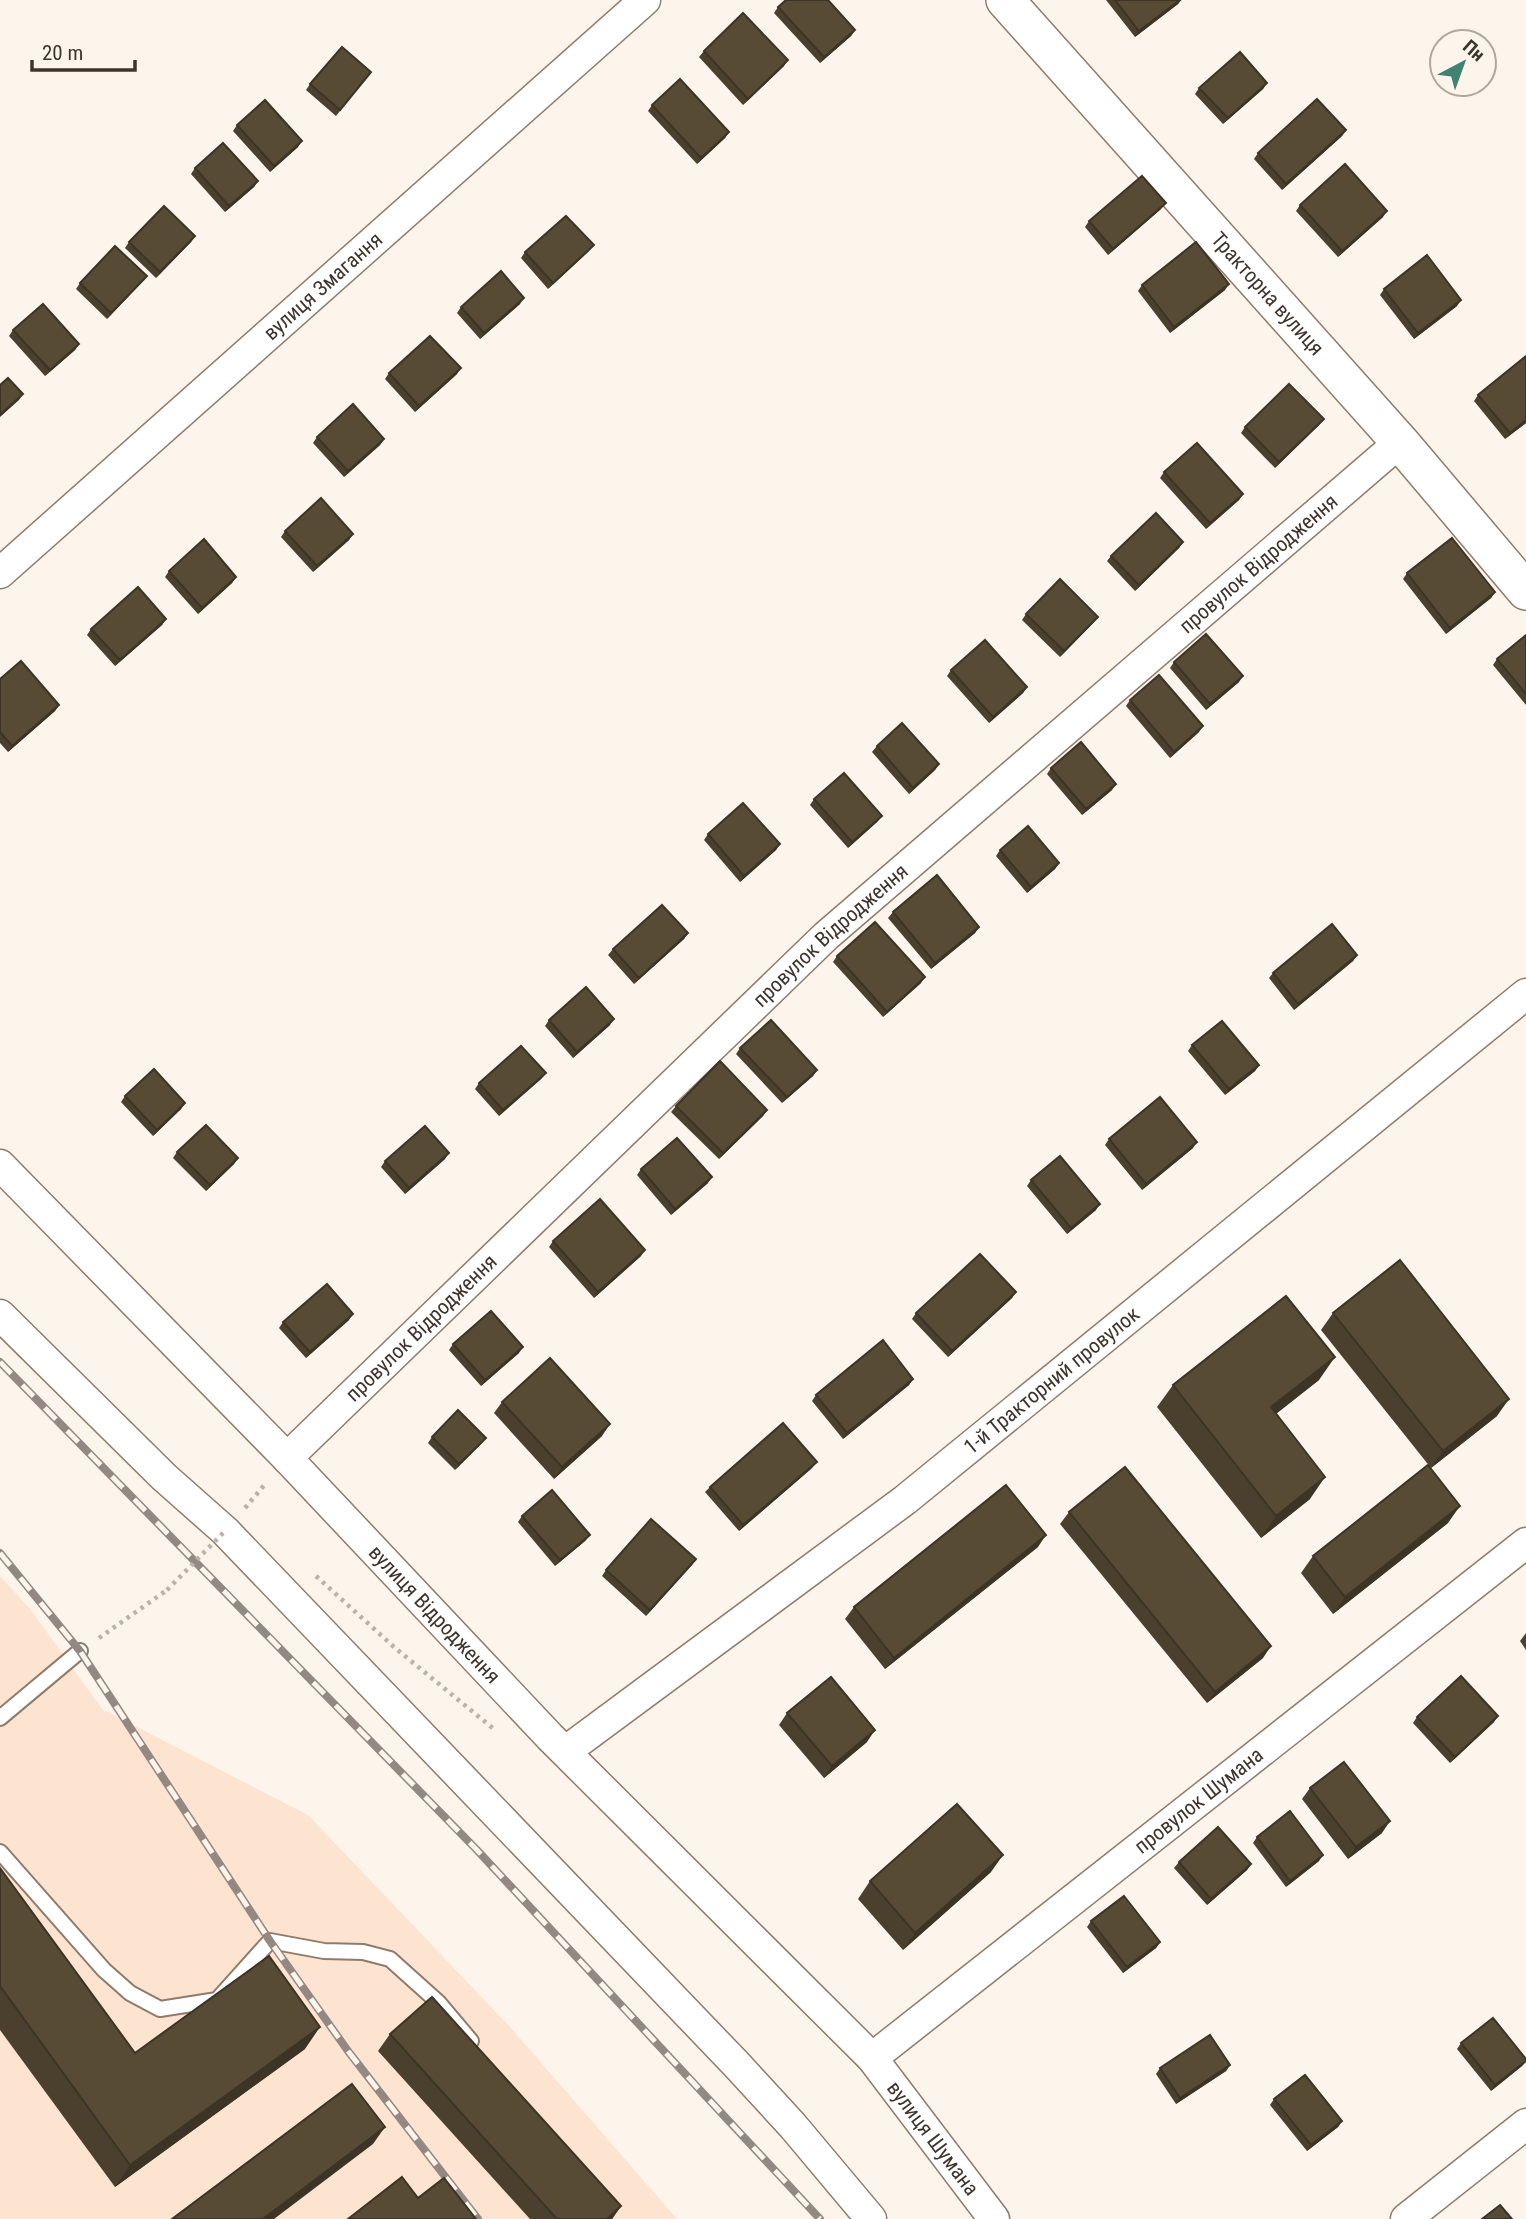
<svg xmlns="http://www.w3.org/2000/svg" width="1526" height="2219" font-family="'Roboto Condensed',sans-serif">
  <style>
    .built { fill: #fce4d1 }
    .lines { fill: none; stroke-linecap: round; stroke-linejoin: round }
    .service-casing { stroke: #907b6a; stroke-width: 18 }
    .minor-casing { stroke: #907b6a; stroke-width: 33 }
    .tertiary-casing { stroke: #907b6a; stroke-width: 40 }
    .path { stroke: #bcb2ab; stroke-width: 4.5; stroke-dasharray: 3.5 5; stroke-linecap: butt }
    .service { stroke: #fff; stroke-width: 14 }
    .minor { stroke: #fff; stroke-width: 30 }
    .tertiary { stroke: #fff; stroke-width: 37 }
    .rail-casing { stroke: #938982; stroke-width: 8 }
    .rail { stroke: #fdf4ec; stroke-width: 5; stroke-dasharray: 16; stroke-linecap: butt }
    .path-bridge { stroke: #bcb2ab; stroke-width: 4.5; stroke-dasharray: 3.5 5; stroke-linecap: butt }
    .wall { fill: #4b402e }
    .shaded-wall { fill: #3d3426 }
    .building { fill: #574b36; stroke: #3d3426; stroke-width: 2 }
    .labels { text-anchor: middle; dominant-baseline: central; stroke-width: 7; stroke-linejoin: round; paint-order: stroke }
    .street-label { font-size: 21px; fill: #3e342d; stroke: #fdf4ec }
  </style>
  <rect width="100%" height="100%" fill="#fdf4ec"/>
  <path class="built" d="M 0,1576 L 31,1610 L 102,1709 L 308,1815 L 510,2027 L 677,2219 L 0,2219 Z"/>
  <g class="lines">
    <g class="service-casing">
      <path id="service" d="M 0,1718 L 80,1651
        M 0,1852 L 104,1970 L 130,1993 L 160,2009 L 217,2000 L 270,1941 L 324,1951 L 363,1952 L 390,1959 L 439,2003 L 471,2041"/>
    </g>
    <g class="minor-casing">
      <g id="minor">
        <path id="s1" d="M 0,573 L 645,0"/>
        <path id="s2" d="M 0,1165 L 287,1458 L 550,1737 L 872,2058 L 994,2219"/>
        <path d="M 0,1315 L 164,1477 L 225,1531 L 737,2065 L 793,2126 L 871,2219"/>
        <path id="s3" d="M 287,1458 L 826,936 L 1400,442"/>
        <path id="s4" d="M 566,1751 L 905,1500 L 1526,994"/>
        <path id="s5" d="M 872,2058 L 1526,1543"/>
        <path d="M 1406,2219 L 1526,2124"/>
      </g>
    </g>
    <g class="tertiary-casing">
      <g id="tertiary">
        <path id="s6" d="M 1005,0 L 1400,442 L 1526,591"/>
      </g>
    </g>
    <path class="path" d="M 245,1508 L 266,1483
      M 316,1576 L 394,1647 L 495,1730
      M 99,1638 L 167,1590"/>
    <use href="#service" class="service"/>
    <use href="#minor" class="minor"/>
    <use href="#tertiary" class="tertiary"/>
    <g class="rail-casing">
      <path id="rail" d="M 0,1362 L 476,1849 L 820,2219
        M 0,1553 L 80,1651 L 270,1941 L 348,2051 L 478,2219"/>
    </g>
    <use href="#rail" class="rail"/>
    <path class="path-bridge" d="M 167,1590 L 225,1531"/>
  </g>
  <path class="wall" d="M 1106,0 L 1181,0 L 1178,4 L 1135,37 Z
    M 778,7 L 855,30 L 851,36 L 820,63 L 774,13 Z
    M 704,51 L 784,66 L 743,105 L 699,57 Z
    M 371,72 L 336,116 L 306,90 L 310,84 Z
    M 1267,83 L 1263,89 L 1223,124 L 1195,94 L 1199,88 Z
    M 652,105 L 729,132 L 725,138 L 697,164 L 648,111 Z
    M 237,125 L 298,147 L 270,172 L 233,131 Z
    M 1346,130 L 1342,136 L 1282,190 L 1254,159 L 1258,153 Z
    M 195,168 L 258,181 L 254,187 L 225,212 L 191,174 Z
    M 1300,205 L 1383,217 L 1338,257 L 1296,211 Z
    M 1161,209 L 1108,255 L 1085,227 L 1089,221 Z
    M 195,236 L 191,242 L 156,278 L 125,248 L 129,242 Z
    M 589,251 L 548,289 L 521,258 L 525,252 Z
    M 147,276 L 142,282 L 107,319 L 76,289 L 80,283 Z
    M 1142,285 L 1225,290 L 1170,333 L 1138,291 Z
    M 1384,289 L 1457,306 L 1414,339 L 1380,295 Z
    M 520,304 L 480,339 L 457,313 L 461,307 Z
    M 13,330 L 79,344 L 75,350 L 45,376 L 9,336 Z
    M 1526,356 L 1526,423 L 1505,439 L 1474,401 L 1478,395 Z
    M 389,373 L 457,374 L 415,412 L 385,379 Z
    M 1324,419 L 1319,425 L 1275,468 L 1241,433 L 1245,427 Z
    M 317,437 L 384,439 L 380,445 L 344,477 L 313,443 Z
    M 1164,472 L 1243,494 L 1239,500 L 1206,529 L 1160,478 Z
    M 285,531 L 353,534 L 349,540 L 313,572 L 281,537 Z
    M 1183,542 L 1179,548 L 1135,591 L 1107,561 L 1111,556 Z
    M 169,571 L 236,577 L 232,583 L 198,614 L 165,577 Z
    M 1407,573 L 1495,592 L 1491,598 L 1446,634 L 1403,579 Z
    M 1026,614 L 1093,623 L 1060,657 L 1022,620 Z
    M 166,619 L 162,625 L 115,666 L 87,635 L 91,629 Z
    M 1526,635 L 1526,705 L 1493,665 L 1497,659 Z
    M 1174,662 L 1239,682 L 1206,710 L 1170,668 Z
    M 951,670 L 1027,687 L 1023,693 L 989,723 L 947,676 Z
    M 0,679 L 59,705 L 55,711 L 8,752 L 0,743 Z
    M 1130,700 L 1199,732 L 1170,758 L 1126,706 Z
    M 877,746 L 939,764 L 935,770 L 909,794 L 872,752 Z
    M 1051,768 L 1112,790 L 1082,815 L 1047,774 Z
    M 814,799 L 882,816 L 877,822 L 848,848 L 810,805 Z
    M 708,834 L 780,844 L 776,850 L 740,882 L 704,840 Z
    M 1000,850 L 1059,863 L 1055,869 L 1027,893 L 996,856 Z
    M 893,912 L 979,927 L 975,933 L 931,969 L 888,918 Z
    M 688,933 L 684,939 L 634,984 L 608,955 L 613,949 Z
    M 1357,955 L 1353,961 L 1294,1010 L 1269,978 L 1273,973 Z
    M 837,956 L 921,983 L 883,1017 L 833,962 Z
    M 549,1020 L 610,1025 L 573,1058 L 545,1026 Z
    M 1192,1045 L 1259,1065 L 1255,1071 L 1225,1095 L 1188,1051 Z
    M 740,1048 L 817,1070 L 813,1076 L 782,1103 L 736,1054 Z
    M 546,1073 L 541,1079 L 499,1116 L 475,1089 L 479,1083 Z
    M 125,1096 L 185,1103 L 181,1109 L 153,1136 L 121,1102 Z
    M 676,1106 L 767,1110 L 763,1116 L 719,1159 L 671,1112 Z
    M 1109,1139 L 1193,1148 L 1142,1190 L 1105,1145 Z
    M 177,1152 L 238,1158 L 234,1164 L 206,1191 L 173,1158 Z
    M 445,1159 L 405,1194 L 381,1167 L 385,1161 Z
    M 641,1169 L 708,1183 L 671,1215 L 637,1175 Z
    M 1031,1180 L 1096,1210 L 1067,1234 L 1027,1186 Z
    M 553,1241 L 641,1256 L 594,1298 L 549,1247 Z
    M 1016,1292 L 1012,1298 L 948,1357 L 912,1319 L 916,1313 Z
    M 1333,1313 L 1497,1416 L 1431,1468 L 1321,1330 Z
    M 349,1320 L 306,1358 L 279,1328 L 283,1322 Z
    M 453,1344 L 519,1353 L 481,1386 L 449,1350 Z
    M 913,1379 L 909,1385 L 843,1439 L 812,1401 L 816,1395 Z
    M 1319,1380 L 1276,1414 L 1310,1499 L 1261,1538 L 1157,1407 L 1173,1385 Z
    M 502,1402 L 602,1436 L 554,1479 L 494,1413 Z
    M 432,1437 L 486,1438 L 481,1444 L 455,1470 L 428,1443 Z
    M 812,1468 L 739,1531 L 705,1492 L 710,1487 Z
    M 1069,1512 L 1263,1658 L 1207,1703 L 1060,1524 Z
    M 522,1516 L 590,1535 L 585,1541 L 555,1566 L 518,1522 Z
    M 1448,1523 L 1333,1614 L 1301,1573 L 1313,1556 Z
    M 1038,1547 L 885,1669 L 845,1619 L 854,1607 Z
    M 696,1559 L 646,1616 L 602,1576 L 606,1570 Z
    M 1526,1633 L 1526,1650 L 1520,1641 Z
    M 787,1713 L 867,1742 L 824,1778 L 779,1725 Z
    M 1417,1717 L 1494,1722 L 1450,1763 L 1413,1723 Z
    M 1310,1788 L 1382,1833 L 1348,1859 L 1302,1799 Z
    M 1257,1837 L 1319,1861 L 1286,1887 L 1253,1843 Z
    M 1179,1862 L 1251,1864 L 1247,1870 L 1207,1905 L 1174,1868 Z
    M 0,1868 L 135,2053 L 305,2049 L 115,2187 L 0,2030 Z
    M 991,1872 L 903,1950 L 858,1899 L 870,1881 Z
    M 1091,1921 L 1160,1942 L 1156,1948 L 1123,1973 L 1087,1927 Z
    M 390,2034 L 621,2206 L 612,2219 L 530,2219 L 378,2051 Z
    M 1461,2043 L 1526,2061 L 1522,2066 L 1491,2091 L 1457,2049 Z
    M 1230,2065 L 1226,2071 L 1176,2104 L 1156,2074 L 1160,2068 Z
    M 1274,2099 L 1342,2121 L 1338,2127 L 1307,2151 L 1270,2105 Z"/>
  <path class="shaded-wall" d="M 1180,0 L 1181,0 L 1178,4 L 1135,37 L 1139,31 Z
    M 855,30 L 851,36 L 820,63 L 824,57 Z
    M 788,60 L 784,66 L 743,105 L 748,99 Z
    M 1267,83 L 1263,89 L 1223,124 L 1228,118 Z
    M 1346,130 L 1342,136 L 1282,190 L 1286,184 Z
    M 729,132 L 725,138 L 697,164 L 701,158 Z
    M 302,141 L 298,147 L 270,172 L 274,166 Z
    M 258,181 L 254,187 L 225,212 L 229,206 Z
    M 1166,203 L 1161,209 L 1108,255 L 1113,249 Z
    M 1387,211 L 1383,217 L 1338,257 L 1342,251 Z
    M 195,236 L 191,242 L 156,278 L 160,272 Z
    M 594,245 L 589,251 L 548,289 L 553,283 Z
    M 147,276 L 142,282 L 107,319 L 111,313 Z
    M 1229,284 L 1225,290 L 1170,333 L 1174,327 Z
    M 524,298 L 520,304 L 480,339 L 484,333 Z
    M 1461,300 L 1457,306 L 1414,339 L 1418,333 Z
    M 79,344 L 75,350 L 45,376 L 50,370 Z
    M 461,368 L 457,374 L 415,412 L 419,406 Z
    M 23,394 L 19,400 L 0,417 L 0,415 Z
    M 1324,419 L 1319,425 L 1275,468 L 1279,462 Z
    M 1526,420 L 1526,423 L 1505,439 L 1510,433 Z
    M 384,439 L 380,445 L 344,477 L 348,471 Z
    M 1243,494 L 1239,500 L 1206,529 L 1210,523 Z
    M 353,534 L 349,540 L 313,572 L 317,566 Z
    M 1183,542 L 1179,548 L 1135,591 L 1139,585 Z
    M 236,577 L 232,583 L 198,614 L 202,608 Z
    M 1495,592 L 1491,598 L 1446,634 L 1450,628 Z
    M 1098,617 L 1093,623 L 1060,657 L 1064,651 Z
    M 166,619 L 162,625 L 115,666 L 120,660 Z
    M 1243,676 L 1239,682 L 1206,710 L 1210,704 Z
    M 1027,687 L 1023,693 L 989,723 L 993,717 Z
    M 59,705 L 55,711 L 8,752 L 12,746 Z
    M 1203,726 L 1199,732 L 1170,758 L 1174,752 Z
    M 939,764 L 935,770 L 909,794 L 913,788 Z
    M 1116,784 L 1112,790 L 1082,815 L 1086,809 Z
    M 882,816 L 877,822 L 848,848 L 852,842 Z
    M 780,844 L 776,850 L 740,882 L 744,876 Z
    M 1059,863 L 1055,869 L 1027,893 L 1031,887 Z
    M 979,927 L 975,933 L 931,969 L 935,963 Z
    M 688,933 L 684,939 L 634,984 L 639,978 Z
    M 1357,955 L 1353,961 L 1294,1010 L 1298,1004 Z
    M 925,977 L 921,983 L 883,1017 L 887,1012 Z
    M 614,1019 L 610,1025 L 573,1058 L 577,1052 Z
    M 1259,1065 L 1255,1071 L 1225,1095 L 1229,1089 Z
    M 817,1070 L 813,1076 L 782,1103 L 787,1097 Z
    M 546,1073 L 541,1079 L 499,1116 L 503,1110 Z
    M 185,1103 L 181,1109 L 153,1136 L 157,1130 Z
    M 767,1110 L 763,1116 L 719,1159 L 723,1153 Z
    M 1197,1142 L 1193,1148 L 1142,1190 L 1146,1184 Z
    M 449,1153 L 445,1159 L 405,1194 L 409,1188 Z
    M 238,1158 L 234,1164 L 206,1191 L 210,1185 Z
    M 712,1177 L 708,1183 L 671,1215 L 675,1209 Z
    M 1100,1204 L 1096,1210 L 1067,1234 L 1071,1228 Z
    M 645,1250 L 641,1256 L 594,1298 L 598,1292 Z
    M 1016,1292 L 1012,1298 L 948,1357 L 952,1351 Z
    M 353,1314 L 349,1320 L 306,1358 L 310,1352 Z
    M 523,1347 L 519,1353 L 481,1386 L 485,1380 Z
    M 1335,1357 L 1319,1380 L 1255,1430 L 1271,1407 Z
    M 913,1379 L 909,1385 L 843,1439 L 847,1433 Z
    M 1509,1399 L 1497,1416 L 1431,1468 L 1443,1451 Z
    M 610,1424 L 602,1436 L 554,1479 L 562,1467 Z
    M 486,1438 L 481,1444 L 455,1470 L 459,1464 Z
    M 817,1462 L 812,1468 L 739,1531 L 743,1525 Z
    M 1325,1477 L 1310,1499 L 1261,1538 L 1276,1516 Z
    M 1460,1506 L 1448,1523 L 1333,1614 L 1345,1597 Z
    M 590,1535 L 585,1541 L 555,1566 L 560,1560 Z
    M 1046,1535 L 1038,1547 L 885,1669 L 894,1658 Z
    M 696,1559 L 692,1565 L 646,1616 L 650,1610 Z
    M 1271,1646 L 1263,1658 L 1207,1703 L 1215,1692 Z
    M 1498,1716 L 1494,1722 L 1450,1763 L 1455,1757 Z
    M 875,1730 L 867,1742 L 824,1778 L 832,1766 Z
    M 1390,1821 L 1382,1833 L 1348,1859 L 1356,1847 Z
    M 1003,1855 L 991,1872 L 903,1950 L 915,1933 Z
    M 1323,1855 L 1319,1861 L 1286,1887 L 1290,1881 Z
    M 1251,1864 L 1247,1870 L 1207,1905 L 1211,1899 Z
    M 1160,1942 L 1156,1948 L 1123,1973 L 1127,1967 Z
    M 320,2027 L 305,2049 L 115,2187 L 130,2165 Z
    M 1526,2061 L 1522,2066 L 1491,2091 L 1495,2085 Z
    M 1230,2065 L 1226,2071 L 1176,2104 L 1180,2098 Z
    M 1342,2121 L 1338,2127 L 1307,2151 L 1311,2145 Z
    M 385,2127 L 373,2144 L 274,2219 L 263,2219 Z
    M 621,2206 L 612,2219 L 607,2219 Z"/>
  <path class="building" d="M 786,0 L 828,0 L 855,30 L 824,57 L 778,7 Z
    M 1115,0 L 1180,0 L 1139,31 Z
    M 743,13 L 788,60 L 748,99 L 704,51 Z
    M 342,47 L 371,72 L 340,110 L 310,84 Z
    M 1240,52 L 1267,83 L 1228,118 L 1199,88 Z
    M 680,79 L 729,132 L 701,158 L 652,105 Z
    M 1317,99 L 1346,130 L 1286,184 L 1258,153 Z
    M 265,100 L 302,141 L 274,166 L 237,125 Z
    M 223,143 L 258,181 L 229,206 L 195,168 Z
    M 1345,164 L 1387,211 L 1342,251 L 1300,205 Z
    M 1142,176 L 1166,203 L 1113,249 L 1089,221 Z
    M 164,206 L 195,236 L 160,272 L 129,242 Z
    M 566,216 L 594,245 L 553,283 L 525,252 Z
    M 1196,242 L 1229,284 L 1174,327 L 1142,285 Z
    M 115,246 L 147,276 L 111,313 L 80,283 Z
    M 1427,255 L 1461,300 L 1418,333 L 1384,289 Z
    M 501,271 L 524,298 L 484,333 L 461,307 Z
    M 43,304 L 79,344 L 50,370 L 13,330 Z
    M 430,336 L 461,368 L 419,406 L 389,373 Z
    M 1526,356 L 1526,420 L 1510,433 L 1478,395 Z
    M 8,378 L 23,394 L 0,415 L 0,385 Z
    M 1289,384 L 1324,419 L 1279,462 L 1245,427 Z
    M 353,404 L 384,439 L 348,471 L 317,437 Z
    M 1197,443 L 1243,494 L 1210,523 L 1164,472 Z
    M 321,498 L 353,534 L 317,566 L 285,531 Z
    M 1156,513 L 1183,542 L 1139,585 L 1111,556 Z
    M 1452,538 L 1495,592 L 1450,628 L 1407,573 Z
    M 204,539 L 236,577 L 202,608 L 169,571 Z
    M 1060,579 L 1098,617 L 1064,651 L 1026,614 Z
    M 138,587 L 166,619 L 120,660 L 91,629 Z
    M 1206,634 L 1243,676 L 1210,704 L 1174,662 Z
    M 1526,635 L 1526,694 L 1497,659 Z
    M 985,640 L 1027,687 L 993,717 L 951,670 Z
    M 21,661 L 59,705 L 12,746 L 0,732 L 0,679 Z
    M 1159,675 L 1203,726 L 1174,752 L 1130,700 Z
    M 902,723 L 939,764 L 913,788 L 877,746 Z
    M 1081,742 L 1116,784 L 1086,809 L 1051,768 Z
    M 844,773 L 882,816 L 852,842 L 814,799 Z
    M 743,803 L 780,844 L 744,876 L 708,834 Z
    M 1028,826 L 1059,863 L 1031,887 L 1000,850 Z
    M 937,875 L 979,927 L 935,963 L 893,912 Z
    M 662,905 L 688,933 L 639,978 L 613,949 Z
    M 875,922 L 925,977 L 887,1012 L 837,956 Z
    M 1332,924 L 1357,955 L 1298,1004 L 1273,973 Z
    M 586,987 L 614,1019 L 577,1052 L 549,1020 Z
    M 771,1020 L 817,1070 L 787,1097 L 740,1048 Z
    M 1222,1021 L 1259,1065 L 1229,1089 L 1192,1045 Z
    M 521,1046 L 546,1073 L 503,1110 L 479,1083 Z
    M 720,1061 L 767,1110 L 723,1153 L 676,1106 Z
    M 154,1069 L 185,1103 L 157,1130 L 125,1096 Z
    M 1160,1097 L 1197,1142 L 1146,1184 L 1109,1139 Z
    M 206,1125 L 238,1158 L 210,1185 L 177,1152 Z
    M 425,1126 L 449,1153 L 409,1188 L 385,1161 Z
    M 677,1138 L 712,1177 L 675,1209 L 641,1169 Z
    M 1060,1156 L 1100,1204 L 1071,1228 L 1031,1180 Z
    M 600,1199 L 645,1250 L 598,1292 L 553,1241 Z
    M 980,1254 L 1016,1292 L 952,1351 L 916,1313 Z
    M 1400,1260 L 1509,1399 L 1443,1451 L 1333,1313 Z
    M 327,1284 L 353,1314 L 310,1352 L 283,1322 Z
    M 1286,1296 L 1335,1357 L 1271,1407 L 1325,1477 L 1276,1516 L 1173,1385 Z
    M 491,1311 L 523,1347 L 485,1380 L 453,1344 Z
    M 883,1340 L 913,1379 L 847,1433 L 816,1395 Z
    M 550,1358 L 610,1424 L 562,1467 L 502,1402 Z
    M 458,1410 L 486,1438 L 459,1464 L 432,1437 Z
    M 783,1423 L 817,1462 L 743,1525 L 710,1487 Z
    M 1428,1465 L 1460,1506 L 1345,1597 L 1313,1556 Z
    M 1125,1467 L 1271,1646 L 1215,1692 L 1069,1512 Z
    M 1006,1485 L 1046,1535 L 894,1658 L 854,1607 Z
    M 552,1490 L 590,1535 L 560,1560 L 522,1516 Z
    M 651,1519 L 696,1559 L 650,1610 L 606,1570 Z
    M 1461,1676 L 1498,1716 L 1455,1757 L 1417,1717 Z
    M 831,1677 L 875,1730 L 832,1766 L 787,1713 Z
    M 1344,1762 L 1390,1821 L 1356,1847 L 1310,1788 Z
    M 957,1804 L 1003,1855 L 915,1933 L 870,1881 Z
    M 1290,1811 L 1323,1855 L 1290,1881 L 1257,1837 Z
    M 1218,1827 L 1251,1864 L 1211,1899 L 1179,1862 Z
    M 0,1868 L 135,2053 L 269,1956 L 320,2027 L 130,2165 L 0,1986 Z
    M 1124,1896 L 1160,1942 L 1127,1967 L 1091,1921 Z
    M 432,1997 L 621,2206 L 607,2219 L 557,2219 L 390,2034 Z
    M 1493,2018 L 1526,2059 L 1526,2061 L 1495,2085 L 1461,2043 Z
    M 1210,2035 L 1230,2065 L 1180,2098 L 1160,2068 Z
    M 1305,2075 L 1342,2121 L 1311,2145 L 1274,2099 Z
    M 352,2084 L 385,2127 L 263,2219 L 172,2219 Z
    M 402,2177 L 418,2198 L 444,2178 L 476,2219 L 348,2219 Z
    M 1500,2205 L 1512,2219 L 1482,2219 Z"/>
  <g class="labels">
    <g class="street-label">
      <text stroke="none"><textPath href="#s1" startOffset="432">вулиця Змагання</textPath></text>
      <text stroke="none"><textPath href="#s6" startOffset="394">Тракторна вулиця</textPath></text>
      <text stroke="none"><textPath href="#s3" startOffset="1321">провулок Відродження</textPath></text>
      <text stroke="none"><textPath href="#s3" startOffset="754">провулок Відродження</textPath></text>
      <text stroke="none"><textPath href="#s3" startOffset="187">провулок Відродження</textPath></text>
      <text stroke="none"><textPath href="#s4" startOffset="611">1-й Тракторний провулок</textPath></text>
      <text stroke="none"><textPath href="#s2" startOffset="625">вулиця Відродження</textPath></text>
      <text stroke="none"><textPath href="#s5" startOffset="416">провулок Шумана</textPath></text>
      <text stroke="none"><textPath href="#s2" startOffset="1349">вулиця Шумана</textPath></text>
    </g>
  </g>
  <g transform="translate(1463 63) rotate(41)"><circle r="33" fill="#fdf4ec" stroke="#b1a7a0" stroke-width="2"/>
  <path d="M0-5L12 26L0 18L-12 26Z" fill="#428270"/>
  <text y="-10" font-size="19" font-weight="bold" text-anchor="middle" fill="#3e342d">Пн</text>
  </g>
  <path d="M32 60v10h103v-10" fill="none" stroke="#3e342d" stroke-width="3.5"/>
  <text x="42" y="60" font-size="21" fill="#3e342d" stroke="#fdf4ec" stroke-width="5" paint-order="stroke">20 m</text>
</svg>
